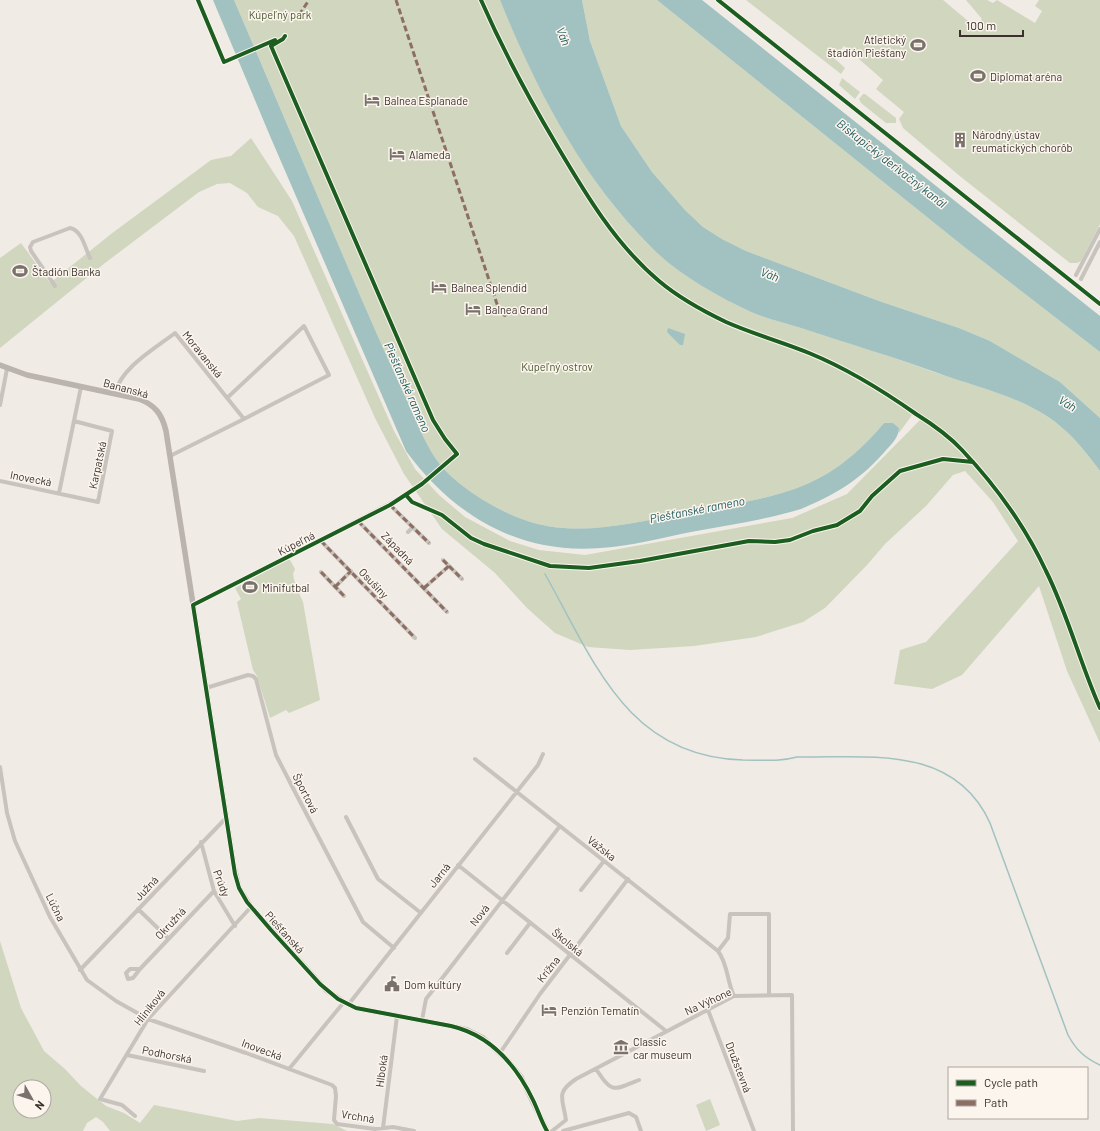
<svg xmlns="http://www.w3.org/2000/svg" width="1100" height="1131" font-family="Barlow,sans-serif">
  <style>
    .green { fill: #d1d6bf; fill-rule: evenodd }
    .water { fill: #a1c2c1 }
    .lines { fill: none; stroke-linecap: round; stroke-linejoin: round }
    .stream { stroke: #a1c2c1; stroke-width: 1.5 }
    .street { stroke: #c9c3be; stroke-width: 4 }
    .secondary { stroke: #bab3ae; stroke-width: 5.5 }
    .quiet { stroke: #8d6e63; stroke-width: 3; stroke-dasharray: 6 3; stroke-linecap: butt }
    .cycleway-casing { stroke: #fbf5ee; stroke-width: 6 }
    .cycleway { stroke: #1b5e20; stroke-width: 4 }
    .labels { text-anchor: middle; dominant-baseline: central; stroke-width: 3; stroke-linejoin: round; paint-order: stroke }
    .park-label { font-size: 11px; fill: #4a5a2e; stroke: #fbf5ee }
    .poi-label { font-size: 11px; fill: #3b302b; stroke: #fbf5ee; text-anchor: start }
    .street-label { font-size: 11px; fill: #3b302b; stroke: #fbf5ee }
    .water-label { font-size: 12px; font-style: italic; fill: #1f5a5e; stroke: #fbf5ee }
  </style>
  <rect width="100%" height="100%" fill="#f0ebe5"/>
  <path class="green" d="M 234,0 L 500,0 C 538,89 581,177 650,246 C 678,274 716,295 751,312 C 767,319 785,323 801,328 C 844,342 888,355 931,371 C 975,387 1024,396 1060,426 C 1076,439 1088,455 1100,471 L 1100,743 L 1067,671 L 1039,586 L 962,675 L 932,689 L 894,684 L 900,650 L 926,642 L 1018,541 L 993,502 L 965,471 L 953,475 L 926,506 L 885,544 L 867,565 L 825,608 L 803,622 L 756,637 L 694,646 L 630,650 L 588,647 L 555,633 L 527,608 L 495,573 L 442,529 L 404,474 L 375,418 L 294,236 L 278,216 L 258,207 L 247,193 L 230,183 L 217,184 L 199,192 L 105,263 L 0,348 L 0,258 L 21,243 L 50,283 L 111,234 L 211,160 L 231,156 L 251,138 L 292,201 L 394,431 L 415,469 L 439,495 L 465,517 L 510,541 L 539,550 L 585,555 L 792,518 L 847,494 L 920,420 L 912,415 L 899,433 L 899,428 L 893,423 L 884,423 C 823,496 772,496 685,513 C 632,523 574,539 522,519 C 494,509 453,484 436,459 C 423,440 415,417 405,396 C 390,364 376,332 362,300 C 319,200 277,100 234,0 Z
    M 582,0 L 657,0 L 963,246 L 1100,352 L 1100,418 L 1060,382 L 990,341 L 959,328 L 879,301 L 746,251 L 722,239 L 703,227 L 685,210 L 652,172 L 621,126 L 590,41 Z
    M 746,0 L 943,0 L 974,26 L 982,19 L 966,0 L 987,0 L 993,3 L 997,0 L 1035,23 L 1042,11 L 1035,6 L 1039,0 L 1100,0 L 1100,224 L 1081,261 L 1077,263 L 1070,263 L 961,177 L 903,128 L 899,119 L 904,112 L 876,89 L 883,80 L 844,46 L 834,58 L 845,68 L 841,74 Z
    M 842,78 L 860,92 L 855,99 L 839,85 Z
    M 863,94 L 865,94 L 896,118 L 896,123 L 886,123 L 861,103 L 859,99 Z
    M 288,559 L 290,560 L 295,569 L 293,574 L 295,584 L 303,602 L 320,700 L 289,713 L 286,710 L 270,718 L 257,676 L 253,670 L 237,602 L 241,599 L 235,588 Z
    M 0,941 L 21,1008 L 44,1051 L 65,1069 L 81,1086 L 106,1106 L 124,1113 L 140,1123 L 154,1105 L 237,1121 L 259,1118 L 333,1124 L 347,1131 L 110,1131 L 103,1122 L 96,1117 L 87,1123 L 83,1131 L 0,1131 ZM 20,1087 L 44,1087 L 44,1111 L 20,1111 Z
    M 710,1099 L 720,1125 L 706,1131 L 696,1105 Z"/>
  <path class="water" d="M 213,0 L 234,0 C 277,100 319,200 362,300 C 376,332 390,364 405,396 C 415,417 423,440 436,459 C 453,484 494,509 522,519 C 574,539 632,523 685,513 C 772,496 823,496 884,423 L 893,423 L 899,428 C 899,436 893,443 887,449 C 863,478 835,495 801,509 C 765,520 727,525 691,532 C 661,538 631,546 601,548 C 519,555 453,515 406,451 L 270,136 Z
    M 500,0 L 582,0 L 590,41 L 621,126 L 652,172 L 685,210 L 703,227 L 722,239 L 746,251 L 879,301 L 959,328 L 990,341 L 1060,382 L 1100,418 L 1100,471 C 1088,455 1076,439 1060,426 C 1024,396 977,388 935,372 C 891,356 846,343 801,328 C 785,323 767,319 751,312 C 717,296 676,273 650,246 C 582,178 536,89 500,0 Z
    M 657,0 L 702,0 L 1100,316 L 1100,352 L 963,246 Z
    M 668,328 L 685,334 L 683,345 L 680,345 L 667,332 Z"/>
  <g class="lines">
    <path class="stream" d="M 545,574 C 594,661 627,757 743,760 C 762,760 779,762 797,757 C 869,758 954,744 990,823 L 1068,1035 C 1076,1050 1085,1058 1100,1065"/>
    <path class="street" d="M 1076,275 L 1100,229
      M 1081,279 L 1100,242
      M 55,286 L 31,251 L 30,247 L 33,242 L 70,228 C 82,230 85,248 90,258
      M 114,394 C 123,366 153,350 175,333 L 244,419 L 170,456
      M 227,398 L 304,326 L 329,375 L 244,419
      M 0,405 L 7,369
      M 0,481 L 98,502 L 112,431 L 74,421
      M 59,493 L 81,387
      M 390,505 L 429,543
      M 358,521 L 447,612
      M 408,532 L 413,527
      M 321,541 L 415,638
      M 449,566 L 462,579
      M 321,572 L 344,596
      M 335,587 L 351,571
      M 424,588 L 449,566 L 443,560
      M 193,605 L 263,570 L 406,495
      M 206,688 L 248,675 L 253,676 L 256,679 L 276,755 L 295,792 L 363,922 L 394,948
      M 475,759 L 718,951 C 728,964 727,982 734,996
      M 0,767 L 7,813 L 15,841 L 50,917 L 87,980 L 116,1001 L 148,1019 L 246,1053 L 332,1085 L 335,1088 L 336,1096 L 334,1120 L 337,1124 L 375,1129 L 393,1127 L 414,1131
      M 346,817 L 378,879 L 421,913
      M 201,842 L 214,891 L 235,926
      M 458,865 L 666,1031
      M 581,890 L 604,861
      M 138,909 L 168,938
      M 718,951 L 728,938 L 730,914 L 769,914 L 769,995
      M 507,953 L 530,923
      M 140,969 L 133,978 L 128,979 L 126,973 L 130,969 L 140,969 L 214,891
      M 80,970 L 226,818
      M 348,1005 L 538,765 L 543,754
      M 708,1010 L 754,1131
      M 422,1020 L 426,999 L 560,826
      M 500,1053 L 540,994 L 628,879
      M 127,1055 L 204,1071
      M 289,1069 L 344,1002
      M 596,1069 C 612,1093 612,1091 639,1080
      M 135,1116 L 122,1105 L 100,1099 L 148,1019 L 251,907
      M 383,1128 L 397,1016
      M 552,1131 L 566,1120 C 563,1099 555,1093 576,1079 L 734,996 L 792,995 L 793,1131
      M 563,1131 L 629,1113 L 636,1117 L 641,1131"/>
    <path class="secondary" d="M 0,365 L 27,375 L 139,399 C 155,405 162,414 166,431 L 234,867 L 239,888 L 251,907 L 326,990 L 344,1002 L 356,1008 L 451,1026 L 467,1030 L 483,1038 L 508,1061 L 521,1077 L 547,1131"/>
    <path class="quiet" d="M 396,0 L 491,286 L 500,313 L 506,316
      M 299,15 L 309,0
      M 390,505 L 429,543
      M 358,521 L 447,612
      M 321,541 L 415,638
      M 449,566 L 462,579
      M 321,572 L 344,596
      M 335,587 L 351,571
      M 424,588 L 449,566 L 443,560"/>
    <g class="cycleway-casing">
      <path id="cycleway" d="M 198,0 L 224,62 L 275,40
        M 481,0 C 503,50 528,97 556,144 C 585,193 615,244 659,281 C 678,297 703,311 726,322 C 753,334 782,342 809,353 C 848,369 882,390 916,414 C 932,424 949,436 962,450 C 996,486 1025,526 1046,571 C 1068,615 1080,663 1100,708
        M 718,0 L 1100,304
        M 285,36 L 283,39 L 271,46 L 433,420 L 445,439 L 457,454 L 422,484 L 390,505 L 193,605 L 235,874 L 239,888 L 247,902 L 271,930 L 320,984 L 338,999 L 356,1008 L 451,1026 C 490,1035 516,1065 533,1100 C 538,1110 541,1121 547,1131
        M 406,495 L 412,502 L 442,515 L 471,538 L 484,544 L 550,566 L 589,568 L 640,561 L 749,541 L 775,542 L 790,540 L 813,531 L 837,525 L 860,511 L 872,496 L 900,471 L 943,459 L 973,462"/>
    </g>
    <use href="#cycleway" class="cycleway"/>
  </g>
  <defs>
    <g id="stadium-bare" transform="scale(1.2)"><path d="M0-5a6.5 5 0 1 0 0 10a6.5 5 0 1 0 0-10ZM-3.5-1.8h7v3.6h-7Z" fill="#7a716c" stroke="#fbf5ee" stroke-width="2.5" paint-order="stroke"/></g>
    <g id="hotel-bare" transform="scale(1.2)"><path d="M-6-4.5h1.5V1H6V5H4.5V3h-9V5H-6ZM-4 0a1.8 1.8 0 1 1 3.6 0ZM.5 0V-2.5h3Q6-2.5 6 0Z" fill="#7a716c" stroke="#fbf5ee" stroke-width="2.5" paint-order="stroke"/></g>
    <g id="building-bare" transform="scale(1.2)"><path d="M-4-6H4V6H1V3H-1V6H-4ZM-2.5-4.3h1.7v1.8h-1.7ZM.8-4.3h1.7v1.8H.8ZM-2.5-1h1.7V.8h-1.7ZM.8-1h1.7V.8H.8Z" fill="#7a716c" stroke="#fbf5ee" stroke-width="2.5" paint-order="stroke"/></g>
    <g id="civic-bare" transform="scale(1.2)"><path d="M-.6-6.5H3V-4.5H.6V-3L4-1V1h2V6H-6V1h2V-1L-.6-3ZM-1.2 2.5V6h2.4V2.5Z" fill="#7a716c" stroke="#fbf5ee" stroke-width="2.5" paint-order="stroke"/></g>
    <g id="museum-bare" transform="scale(1.2)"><path d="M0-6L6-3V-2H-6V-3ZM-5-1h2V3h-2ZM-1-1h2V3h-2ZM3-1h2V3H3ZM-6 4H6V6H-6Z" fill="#7a716c" stroke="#fbf5ee" stroke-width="2.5" paint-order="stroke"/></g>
  </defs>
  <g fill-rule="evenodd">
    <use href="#stadium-bare" x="918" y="45"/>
    <use href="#stadium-bare" x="978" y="76"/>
    <use href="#hotel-bare" x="372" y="100"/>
    <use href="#building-bare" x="960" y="140"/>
    <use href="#hotel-bare" x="397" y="154"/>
    <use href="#stadium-bare" x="20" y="271"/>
    <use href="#hotel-bare" x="439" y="287"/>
    <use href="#hotel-bare" x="473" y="309"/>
    <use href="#stadium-bare" x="250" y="587"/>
    <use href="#civic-bare" x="392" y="984"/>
    <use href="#hotel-bare" x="549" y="1010"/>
    <use href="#museum-bare" x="621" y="1047"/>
  </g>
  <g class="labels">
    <g class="park-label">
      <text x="280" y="14">Kúpeľný park</text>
      <text x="557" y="366">Kúpeľný ostrov</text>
    </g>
    <g class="poi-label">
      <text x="906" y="39" text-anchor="end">Atletický<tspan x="906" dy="13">štadión Piešťany</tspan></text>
      <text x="990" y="76">Diplomat aréna</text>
      <text x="384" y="100">Balnea Esplanade</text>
      <text x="972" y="134">Národný ústav<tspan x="972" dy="13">reumatických chorôb</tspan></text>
      <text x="409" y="154">Alameda</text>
      <text x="32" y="271">Štadión Banka</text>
      <text x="451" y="287">Balnea Splendid</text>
      <text x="485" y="309">Balnea Grand</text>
      <text x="262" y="587">Minifutbal</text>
      <text x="404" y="984">Dom kultúry</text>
      <text x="561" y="1010">Penzión Tematín</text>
      <text x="633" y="1041">Classic<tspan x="633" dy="13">car museum</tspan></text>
    </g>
    <g class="street-label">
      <text transform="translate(203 354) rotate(51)">Moravanská</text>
      <text transform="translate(126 388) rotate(15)">Bananská</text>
      <text transform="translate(97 465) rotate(-78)">Karpatská</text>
      <text transform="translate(31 478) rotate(11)">Inovecká</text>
      <text transform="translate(296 543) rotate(-27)">Kúpeľná</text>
      <text transform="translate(398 548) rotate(46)">Západná</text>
      <text transform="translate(374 583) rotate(46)">Osušiny</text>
      <text transform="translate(306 793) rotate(63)">Športová</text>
      <text transform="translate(602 848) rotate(38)">Vážska</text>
      <text transform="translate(439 875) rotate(-52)">Jarná</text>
      <text transform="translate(222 883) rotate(70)">Prúdy</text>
      <text transform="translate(146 888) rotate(-47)">Južná</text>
      <text transform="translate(56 907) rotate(64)">Lúčna</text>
      <text transform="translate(479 915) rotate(-52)">Nová</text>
      <text transform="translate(170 923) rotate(-47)">Okružná</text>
      <text transform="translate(285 932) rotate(48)">Piešťanská</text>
      <text transform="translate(568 942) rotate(39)">Školská</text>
      <text transform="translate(548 969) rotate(-52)">Krížna</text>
      <text transform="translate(708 1001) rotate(-25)">Na Výhone</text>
      <text transform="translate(149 1007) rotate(-52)">Hliníková</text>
      <text transform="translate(262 1049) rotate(20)">Inovecká</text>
      <text transform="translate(167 1054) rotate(11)">Podhorská</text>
      <text transform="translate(739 1067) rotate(69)">Družstevná</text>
      <text transform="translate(381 1071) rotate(-82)">Hlboká</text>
      <text transform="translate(358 1116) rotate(9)">Vrchná</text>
    </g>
    <g class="water-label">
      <text transform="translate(564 36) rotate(68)">Váh</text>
      <text transform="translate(892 163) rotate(38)">Biskupický derivačný kanál</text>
      <text transform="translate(770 274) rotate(21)">Váh</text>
      <text transform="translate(408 387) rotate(66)">Piešťanské rameno</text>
      <text transform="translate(1068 403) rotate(32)">Váh</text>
      <text transform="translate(697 509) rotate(-11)">Piešťanské rameno</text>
    </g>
  </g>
  <rect x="948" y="1067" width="140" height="52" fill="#fbf5ee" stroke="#aea6a0"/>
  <rect x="956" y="1080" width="20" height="6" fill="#1b5e20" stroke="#aea6a0"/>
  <text x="984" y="1087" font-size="12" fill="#3b302b">Cycle path</text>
  <rect x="956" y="1100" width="20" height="6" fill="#8d6e63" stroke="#aea6a0"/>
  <text x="984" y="1107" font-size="12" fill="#3b302b">Path</text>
  <g transform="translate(32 1099) rotate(129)"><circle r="19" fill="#fbf5ee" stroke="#aea6a0"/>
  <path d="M0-3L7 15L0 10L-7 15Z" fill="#7a716c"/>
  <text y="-6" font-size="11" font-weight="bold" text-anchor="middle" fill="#3b302b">N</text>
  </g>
  <path d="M960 30v6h63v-6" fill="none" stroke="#3b302b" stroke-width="2"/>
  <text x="966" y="30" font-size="12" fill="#3b302b" stroke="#fbf5ee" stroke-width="3" paint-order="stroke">100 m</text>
</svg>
